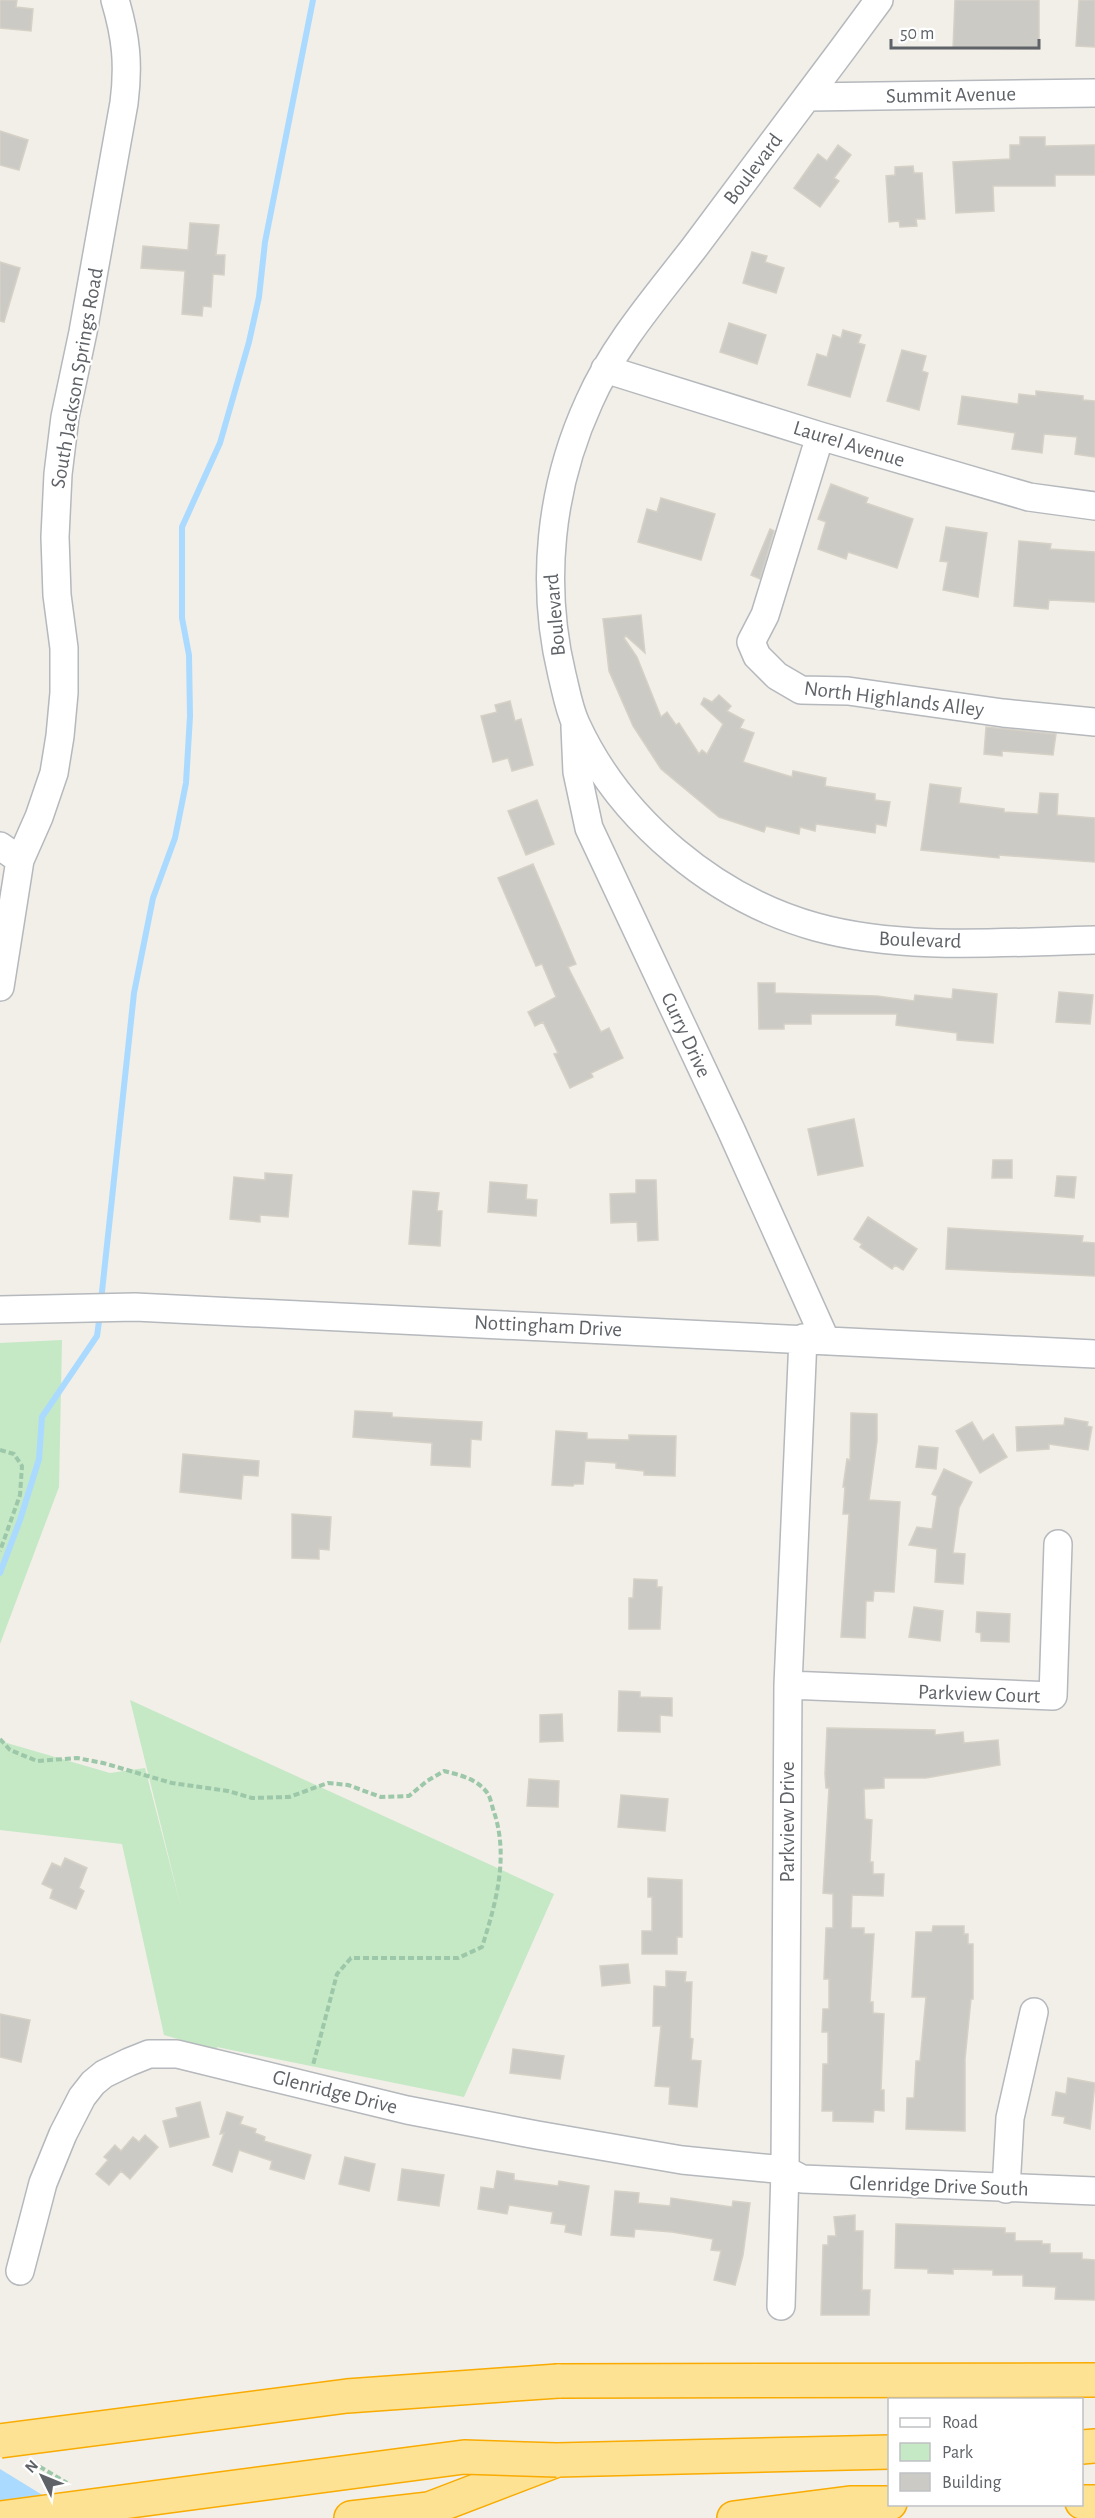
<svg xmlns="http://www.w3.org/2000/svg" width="1095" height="2518" font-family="'Alegreya Sans',sans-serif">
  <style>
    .green { fill: #c5e8c5 }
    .water { fill: #aadaff }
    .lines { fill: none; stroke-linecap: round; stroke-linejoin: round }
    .stream { stroke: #aadaff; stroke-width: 6 }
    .building { fill: #cccac5; stroke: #d6d1c6; stroke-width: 1.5 }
    .minor-casing { stroke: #b5b8bc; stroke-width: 30 }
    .highway-casing { stroke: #f9ab00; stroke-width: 36 }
    .path { stroke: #9cc7a9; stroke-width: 4; stroke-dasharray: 6 3; stroke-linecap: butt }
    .minor { stroke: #fff; stroke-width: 27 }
    .highway { stroke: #fde293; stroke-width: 33 }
    .highway-bridge-casing { stroke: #f9ab00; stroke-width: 36; stroke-linecap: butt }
    .highway-bridge { stroke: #fde293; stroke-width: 33 }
    .labels { text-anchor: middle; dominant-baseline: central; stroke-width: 4.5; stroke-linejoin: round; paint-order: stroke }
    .street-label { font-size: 21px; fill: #5f6368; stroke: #fff }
  </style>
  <rect width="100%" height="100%" fill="#f1efe8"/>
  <path class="green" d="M 62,1340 L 59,1487 L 0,1644 L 0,1343 Z
    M 130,1700 L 554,1894 L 464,2097 L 217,2047 L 217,2050 L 164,2035 L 122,1844 L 0,1830 L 0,1741 L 110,1773 L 145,1768 L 182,1911 Z"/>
  <path class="water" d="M 0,2469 L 80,2518 L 0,2518 Z"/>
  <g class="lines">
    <path class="stream" d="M 101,1301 L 134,993 L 153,898 L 175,838 L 186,783 L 190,716 L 189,655 L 182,618 L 182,527 L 220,443 L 249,342 L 259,297 L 265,242 L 313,0
      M 0,1573 L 20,1520 L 39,1459 L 42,1417 L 97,1336 L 100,1314"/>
  </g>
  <path class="building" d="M 0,0 L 17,0 L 16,7 L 33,9 L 31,31 L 0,28 Z
    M 955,0 L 1039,0 L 1039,49 L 953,48 Z
    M 1079,0 L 1095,0 L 1095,47 L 1076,46 Z
    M 0,131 L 28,140 L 19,170 L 0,165 Z
    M 1020,137 L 1045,137 L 1045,146 L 1095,145 L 1095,175 L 1055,175 L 1055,186 L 993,186 L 994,211 L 956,213 L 953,162 L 1010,159 L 1010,145 L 1020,145 Z
    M 838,145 L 851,155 L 834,178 L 839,181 L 820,207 L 794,188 L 818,154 L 827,161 Z
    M 913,166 L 914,173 L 922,173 L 925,219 L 916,219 L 917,226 L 900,227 L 899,221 L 889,222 L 886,176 L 895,175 L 895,167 Z
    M 190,223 L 219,225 L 216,255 L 225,255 L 224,275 L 213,274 L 211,307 L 203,306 L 202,316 L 182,314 L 185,271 L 141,268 L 143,246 L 188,250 Z
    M 752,252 L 767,256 L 765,262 L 784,268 L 776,293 L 743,283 Z
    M 0,262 L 20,268 L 4,322 L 0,321 Z
    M 729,323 L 766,335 L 757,364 L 720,352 Z
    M 843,330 L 861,335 L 858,343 L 865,345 L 850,397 L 808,385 L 817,354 L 827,357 L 833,335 L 841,338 Z
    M 902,350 L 926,356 L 922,371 L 928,373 L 919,410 L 887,401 Z
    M 1036,391 L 1083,396 L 1083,400 L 1095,401 L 1095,457 L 1075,454 L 1077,437 L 1044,434 L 1042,453 L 1012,449 L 1015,433 L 958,424 L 962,396 L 1018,404 L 1019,394 L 1036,396 Z
    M 831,484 L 868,498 L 866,503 L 913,519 L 897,568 L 848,552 L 846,559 L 818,549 L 826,522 L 818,519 Z
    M 661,498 L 715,514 L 701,560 L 638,542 L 647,509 L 657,512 Z
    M 946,527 L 987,533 L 978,597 L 943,590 L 948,562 L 940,561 Z
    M 770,529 L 774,531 L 760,579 L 751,575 Z
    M 1019,541 L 1051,544 L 1050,549 L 1095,552 L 1095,602 L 1049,600 L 1048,609 L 1014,606 Z
    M 641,615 L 645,653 L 626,636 L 624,638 L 637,657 L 661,717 L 667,712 L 676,725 L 679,723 L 699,754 L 702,750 L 707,754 L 723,724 L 701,704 L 704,698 L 712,702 L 719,695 L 731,706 L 727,711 L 744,720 L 740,728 L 754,733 L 743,762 L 792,777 L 793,771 L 826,778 L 825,786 L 875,794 L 875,800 L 890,802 L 886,826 L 876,824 L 875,833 L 816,824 L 815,831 L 800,827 L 799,834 L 766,826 L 764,832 L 719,817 L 661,769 L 633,726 L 609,671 L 603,619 Z
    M 510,701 L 515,721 L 521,719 L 533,765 L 512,771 L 508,758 L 493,762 L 481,716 L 497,712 L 495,705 Z
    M 986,727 L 1056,734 L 1053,755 L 1002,751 L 1002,756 L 984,754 Z
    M 930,784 L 961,788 L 959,803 L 1004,809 L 1004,812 L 1038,814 L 1040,793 L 1058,794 L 1057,815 L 1095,818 L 1095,862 L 999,855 L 999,858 L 921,850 Z
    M 537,800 L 554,844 L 526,855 L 508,811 Z
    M 533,864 L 576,964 L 568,967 L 601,1032 L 609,1028 L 623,1058 L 591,1073 L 593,1077 L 570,1088 L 554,1054 L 558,1053 L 543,1022 L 535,1026 L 528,1012 L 556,997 L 542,964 L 536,966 L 498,878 Z
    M 758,983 L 775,983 L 775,993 L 877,996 L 914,1001 L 915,995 L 952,999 L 953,989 L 997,994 L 993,1043 L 957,1040 L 957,1033 L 896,1025 L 897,1014 L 811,1014 L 811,1024 L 784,1024 L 784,1029 L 759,1029 Z
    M 1059,992 L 1093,995 L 1090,1024 L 1056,1022 Z
    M 854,1119 L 863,1166 L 818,1175 L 808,1129 Z
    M 993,1160 L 1012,1160 L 1012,1178 L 992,1178 Z
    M 265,1173 L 292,1175 L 288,1217 L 260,1215 L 260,1222 L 230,1219 L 234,1177 L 265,1180 Z
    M 1057,1176 L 1076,1177 L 1074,1198 L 1055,1196 Z
    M 636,1180 L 656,1180 L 658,1240 L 638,1241 L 637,1222 L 611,1223 L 610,1194 L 636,1193 Z
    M 490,1182 L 527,1185 L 526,1199 L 537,1200 L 536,1216 L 488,1212 Z
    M 413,1191 L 439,1193 L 437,1211 L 442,1211 L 440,1246 L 409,1244 Z
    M 868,1217 L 917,1249 L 903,1270 L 895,1265 L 892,1269 L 860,1247 L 862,1244 L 854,1239 Z
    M 948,1228 L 1083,1236 L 1082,1242 L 1095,1243 L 1095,1276 L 946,1269 Z
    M 355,1411 L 392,1413 L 392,1417 L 482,1422 L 481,1440 L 471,1439 L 470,1467 L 431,1465 L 432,1443 L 353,1437 Z
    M 851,1413 L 877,1414 L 877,1441 L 869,1500 L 900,1502 L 894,1592 L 874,1591 L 873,1601 L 866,1601 L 865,1638 L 841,1637 L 849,1514 L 843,1514 L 845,1487 L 843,1487 L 847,1459 L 850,1460 Z
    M 1065,1418 L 1088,1422 L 1087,1426 L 1092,1427 L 1088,1450 L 1049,1444 L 1049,1449 L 1017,1451 L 1016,1427 L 1064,1425 Z
    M 972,1422 L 983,1441 L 993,1434 L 1007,1457 L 980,1473 L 956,1431 Z
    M 556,1431 L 587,1433 L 587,1439 L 629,1440 L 629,1435 L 676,1436 L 675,1476 L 644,1475 L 644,1471 L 616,1468 L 616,1463 L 585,1461 L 583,1484 L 574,1484 L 573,1486 L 552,1485 Z
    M 919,1446 L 938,1448 L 936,1469 L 916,1467 Z
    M 183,1454 L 259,1461 L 258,1476 L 243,1475 L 241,1499 L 180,1492 Z
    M 944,1469 L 972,1482 L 959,1508 L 953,1553 L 965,1554 L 963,1584 L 935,1582 L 937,1549 L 909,1545 L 917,1527 L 932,1529 L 937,1496 L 932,1494 Z
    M 292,1514 L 331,1517 L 329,1550 L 319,1549 L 319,1559 L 292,1558 Z
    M 634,1579 L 657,1580 L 657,1587 L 662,1587 L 660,1629 L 629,1629 L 629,1598 L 633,1598 Z
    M 914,1607 L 943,1611 L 940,1641 L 909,1637 Z
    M 977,1612 L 1010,1614 L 1009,1642 L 981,1641 L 981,1633 L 976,1632 Z
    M 619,1691 L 640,1692 L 640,1697 L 672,1698 L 672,1716 L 660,1715 L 660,1732 L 618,1731 Z
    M 562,1714 L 563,1741 L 540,1742 L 540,1715 Z
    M 827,1728 L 935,1730 L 935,1735 L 963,1732 L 964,1743 L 998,1740 L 1000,1765 L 926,1778 L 884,1778 L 884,1788 L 864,1789 L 865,1819 L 872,1820 L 870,1862 L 873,1862 L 873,1874 L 884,1874 L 883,1896 L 852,1895 L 851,1928 L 864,1928 L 864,1934 L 874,1934 L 870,2002 L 873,2002 L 873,2013 L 884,2014 L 881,2090 L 884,2090 L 884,2111 L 874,2110 L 873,2122 L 833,2121 L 833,2111 L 822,2111 L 823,2064 L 828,2064 L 828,2032 L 822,2032 L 823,2009 L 829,2009 L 829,1979 L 824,1979 L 826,1928 L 833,1928 L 833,1894 L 823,1893 L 829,1788 L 826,1788 L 825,1774 Z
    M 529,1779 L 559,1781 L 558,1807 L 527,1806 Z
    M 621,1795 L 668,1799 L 665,1831 L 618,1827 Z
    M 65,1858 L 87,1868 L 79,1888 L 84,1891 L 76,1909 L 50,1898 L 53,1889 L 42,1884 L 52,1863 L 61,1867 Z
    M 648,1878 L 682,1880 L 682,1937 L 677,1937 L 677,1954 L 642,1954 L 642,1931 L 652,1931 L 652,1897 L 648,1897 Z
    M 933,1926 L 964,1926 L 964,1934 L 968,1934 L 968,1944 L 973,1944 L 973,1999 L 971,1999 L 965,2059 L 965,2131 L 906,2129 L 907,2098 L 914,2098 L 916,2061 L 920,2061 L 926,1997 L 912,1997 L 916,1932 L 932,1932 Z
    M 628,1964 L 630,1983 L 602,1986 L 600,1966 Z
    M 666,1971 L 686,1972 L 685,1982 L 692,1982 L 690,2038 L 693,2039 L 691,2060 L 701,2061 L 697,2107 L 669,2104 L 670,2087 L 655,2086 L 661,2026 L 653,2026 L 654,1986 L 666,1987 Z
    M 0,2014 L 30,2020 L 21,2062 L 0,2057 Z
    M 513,2049 L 564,2056 L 560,2079 L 510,2073 Z
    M 1068,2078 L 1095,2083 L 1090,2129 L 1064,2123 L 1065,2117 L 1052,2115 L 1056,2092 L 1066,2094 Z
    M 200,2102 L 209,2137 L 170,2147 L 163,2121 L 178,2117 L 176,2108 Z
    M 227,2112 L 243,2117 L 240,2124 L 256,2129 L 255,2133 L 265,2137 L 264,2141 L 311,2155 L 304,2179 L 270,2169 L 272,2161 L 239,2150 L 232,2172 L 213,2165 L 224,2133 L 220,2134 Z
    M 145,2135 L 158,2147 L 130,2179 L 121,2171 L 109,2185 L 96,2174 L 108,2160 L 104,2157 L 115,2145 L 121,2151 L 133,2137 L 139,2142 Z
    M 345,2157 L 375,2164 L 369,2191 L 339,2184 Z
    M 402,2169 L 444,2175 L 439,2206 L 398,2200 Z
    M 497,2171 L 514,2174 L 514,2180 L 558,2186 L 559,2181 L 589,2186 L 581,2235 L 565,2232 L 566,2225 L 551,2223 L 553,2212 L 509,2205 L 507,2214 L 478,2209 L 481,2187 L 494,2189 Z
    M 615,2191 L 639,2193 L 638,2203 L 670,2206 L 671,2198 L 732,2207 L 733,2201 L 750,2203 L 743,2255 L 735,2285 L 714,2280 L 721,2251 L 711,2250 L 713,2239 L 672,2232 L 635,2229 L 634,2237 L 611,2235 Z
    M 855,2215 L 855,2231 L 863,2231 L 862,2290 L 870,2290 L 869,2315 L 821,2315 L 823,2245 L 828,2245 L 828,2236 L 836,2236 L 834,2217 Z
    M 896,2224 L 1005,2228 L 1005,2233 L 1015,2233 L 1015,2241 L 1042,2241 L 1042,2244 L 1050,2244 L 1050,2253 L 1082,2253 L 1082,2259 L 1095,2260 L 1095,2300 L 1055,2299 L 1056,2287 L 1023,2286 L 1023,2275 L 993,2275 L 993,2270 L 953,2269 L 953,2274 L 928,2273 L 928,2269 L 895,2268 Z"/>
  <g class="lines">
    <g class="minor-casing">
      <path id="minor" d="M 879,0 C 818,83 756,165 694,248 C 657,296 614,345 589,402 C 550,487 540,584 562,675 C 566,691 569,709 576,724 C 620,820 715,899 816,927 C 903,951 1005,942 1095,940
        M 808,97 L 1095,93
        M 605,369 L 820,436 L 1029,497 L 1095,506
        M 820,436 L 765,615 L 751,642 L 757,656 L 777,676 L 801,690 L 848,691 L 1003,713 L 1095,722
        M 575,727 L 577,772 L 589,828 L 731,1130 L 826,1341
        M 0,846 L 20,860
        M 0,987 L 20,860 L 39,817 L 54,773 L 60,736 L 64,693 L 64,648 L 57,595 L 55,537 L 58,474 L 65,417 L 83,332 L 124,103 C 129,64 126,37 115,0
        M 0,1310 L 135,1307 L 1095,1354
        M 788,1685 L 1053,1696 L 1058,1544
        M 1006,2189 L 1010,2118 L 1034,2012
        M 20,2271 L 43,2183 L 63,2134 L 82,2097 L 93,2083 L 104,2074 L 129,2062 L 149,2054 L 177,2054 L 407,2110 L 537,2135 L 682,2160 L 785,2170 L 802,2179 L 1095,2191
        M 781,2306 L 785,2170 L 788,1685 L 803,1338"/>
    </g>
    <g class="highway-casing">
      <path id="highway" d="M 558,2381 L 1095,2380
        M 1082,2447 L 1095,2446
        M 1082,2502 L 1095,2502
        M 351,2518 L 429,2509 L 557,2460 L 890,2452
        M 734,2518 L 850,2503 L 890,2503"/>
    </g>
    <path class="path" d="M 0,1450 L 14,1454 L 22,1466 L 20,1495 L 0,1551
      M 0,1739 L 10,1750 L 37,1761 L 77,1758 L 103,1763 L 172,1783 L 228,1791 L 252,1798 L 289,1797 L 328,1783 L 348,1785 L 381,1797 L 409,1796 L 427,1781 L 444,1771 C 460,1775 478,1779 488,1794 C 491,1799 492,1807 494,1812 C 509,1857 496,1903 482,1947 L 458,1958 L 351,1958 L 337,1974 L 313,2065
      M 32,2462 L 67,2483"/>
    <use href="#minor" class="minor"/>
    <use href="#highway" class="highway"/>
    <g class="highway-bridge-casing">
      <path id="highway-bridge" d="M 0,2441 L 347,2396 L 558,2381
        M 1,2518 L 464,2457 L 557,2460"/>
    </g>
    <use href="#highway-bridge" class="highway-bridge"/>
  </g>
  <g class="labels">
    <g class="street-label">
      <text transform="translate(951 95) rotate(-1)">Summit Avenue</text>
      <text transform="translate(753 169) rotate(-53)">Boulevard</text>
      <text transform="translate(77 378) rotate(-80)">South Jackson Springs Road</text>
      <text transform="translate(849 444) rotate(17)">Laurel Avenue</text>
      <text transform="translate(555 615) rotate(-95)">Boulevard</text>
      <text transform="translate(894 699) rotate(7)">North Highlands Alley</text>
      <text transform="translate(920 940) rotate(2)">Boulevard</text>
      <text transform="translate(686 1035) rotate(65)">Curry Drive</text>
      <text transform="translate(548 1326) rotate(3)">Nottingham Drive</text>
      <text transform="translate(979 1694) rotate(2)">Parkview Court</text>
      <text transform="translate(787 1822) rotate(-90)">Parkview Drive</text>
      <text transform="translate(335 2092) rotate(14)">Glenridge Drive</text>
      <text transform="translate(939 2186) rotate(2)">Glenridge Drive South</text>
    </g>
  </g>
  <rect x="888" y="2398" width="195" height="108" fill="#ffffff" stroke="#bfc1c3" stroke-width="1.5"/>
  <rect x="900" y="2418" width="30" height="9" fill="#ffffff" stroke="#bfc1c3" stroke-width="1.5"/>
  <text x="942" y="2428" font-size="18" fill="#5f6368">Road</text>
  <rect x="900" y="2443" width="30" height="18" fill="#c5e8c5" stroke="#bfc1c3" stroke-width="1.5"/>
  <text x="942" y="2458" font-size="18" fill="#5f6368">Park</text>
  <rect x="900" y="2473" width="30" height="18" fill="#cccac5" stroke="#bfc1c3" stroke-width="1.5"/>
  <text x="942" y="2488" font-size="18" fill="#5f6368">Building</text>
  <g transform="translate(42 2476) rotate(313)" stroke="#ffffff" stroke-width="4.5" paint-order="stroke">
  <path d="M0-4.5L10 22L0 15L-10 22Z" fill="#5f6368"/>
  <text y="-9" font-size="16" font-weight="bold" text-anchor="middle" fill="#5f6368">N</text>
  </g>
  <path d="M891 39v9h148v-9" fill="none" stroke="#5f6368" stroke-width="3"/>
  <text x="900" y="39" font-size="18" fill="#5f6368" stroke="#ffffff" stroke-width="4.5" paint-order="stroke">50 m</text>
</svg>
